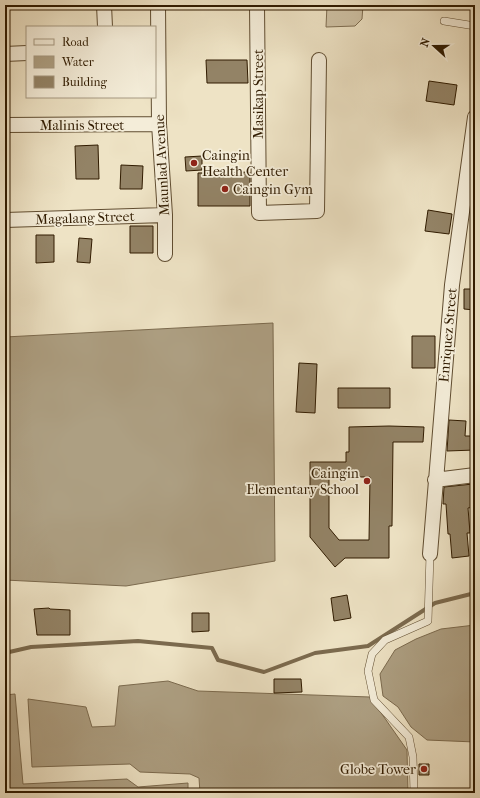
<svg xmlns="http://www.w3.org/2000/svg" width="480" height="798" font-family="'IM FELL French Canon',serif">
  <style>
    .green { fill: #cec1a4; stroke: #7f6e52 }
    .water { fill: #ad9f82; stroke: #7b6a4e }
    .lines { fill: none; stroke-linecap: round; stroke-linejoin: round }
    .stream { stroke: #7b6a4e; stroke-width: 4 }
    .building { fill: #938366; stroke: #301b00; fill-rule: evenodd }
    .lane-casing { stroke: #604d31; stroke-width: 8 }
    .street-casing { stroke: #604d31; stroke-width: 16 }
    .lane { stroke: #f4edd9; stroke-width: 7 }
    .street { stroke: #f4edd9; stroke-width: 14 }
    .poi-dot { fill: #8f2418; stroke: #f4edd9; stroke-width: 1.5 }
    .labels { text-anchor: middle; dominant-baseline: central; stroke-width: 3.5; stroke-linejoin: round; paint-order: stroke }
    .street-label { font-size: 14px; fill: #301b00; stroke: #f4edd9 }
    .poi-label { font-size: 14px; fill: #301b00; stroke: #f4edd9; text-anchor: start }
  </style>
  <rect width="100%" height="100%" fill="#eee3c5"/>
  <filter id="stains"><feTurbulence type="fractalNoise" baseFrequency=".005" numOctaves="4"/><feColorMatrix values="0 0 0 0 .2 0 0 0 0 .09 0 0 0 0 .02 0 0 0 .5 -.17"/></filter>
  <radialGradient id="worn" r=".72"><stop offset=".6" stop-color="#630" stop-opacity="0"/><stop offset="1" stop-color="#630" stop-opacity=".3"/></radialGradient>
  <path class="green" d="M 327,5 L 363,5 L 362,19 L 355,26 L 326,27 Z"/>
  <path class="water" d="M 273,323 L 275,561 L 126,586 L 5,580 L 5,337 Z
    M 475,625 L 475,742 L 427,740 L 411,727 L 398,707 L 383,696 L 380,674 L 395,650 L 416,639 L 441,629 Z
    M 168,681 L 198,691 L 370,697 L 407,750 L 408,793 L 200,793 L 199,778 L 190,774 L 140,772 L 130,764 L 32,767 L 28,699 L 86,707 L 92,727 L 115,726 L 119,686 Z
    M 15,694 L 23,784 L 127,779 L 138,787 L 188,783 L 188,793 L 5,793 L 5,695 Z"/>
  <g class="lines">
    <path class="stream" d="M 5,653 L 31,647 L 138,641 L 212,648 L 218,660 L 264,672 L 315,653 L 368,646 L 435,603 L 475,593"/>
  </g>
  <path class="building" d="M 206,60 L 247,60 L 248,83 L 207,83 Z
    M 429,81 L 457,85 L 454,105 L 426,101 Z
    M 98,145 L 99,179 L 76,179 L 75,146 Z
    M 202,156 L 202,170 L 186,171 L 185,157 Z
    M 121,165 L 143,166 L 142,189 L 120,189 Z
    M 250,172 L 250,206 L 198,206 L 198,173 Z
    M 428,210 L 452,214 L 449,234 L 425,231 Z
    M 130,226 L 153,226 L 153,253 L 130,253 Z
    M 36,235 L 54,235 L 54,262 L 36,263 Z
    M 79,238 L 92,239 L 90,263 L 77,262 Z
    M 464,289 L 475,289 L 475,310 L 464,309 Z
    M 412,336 L 435,336 L 435,368 L 412,368 Z
    M 299,363 L 317,364 L 315,413 L 296,412 Z
    M 338,388 L 390,388 L 390,408 L 338,408 Z
    M 449,420 L 466,421 L 465,436 L 475,436 L 475,450 L 447,451 Z
    M 389,426 L 424,427 L 423,442 L 393,442 L 392,526 L 389,526 L 389,558 L 345,558 L 335,567 L 310,537 L 310,462 L 346,462 L 346,452 L 349,452 L 349,427 ZM 329,477 L 370,477 L 369,540 L 339,540 L 329,528 Z
    M 473,484 L 474,507 L 468,508 L 470,533 L 467,533 L 469,556 L 452,558 L 450,534 L 448,534 L 446,504 L 443,504 L 444,487 Z
    M 347,595 L 351,618 L 334,621 L 331,598 Z
    M 49,608 L 50,609 L 70,610 L 70,635 L 37,635 L 34,609 Z
    M 192,613 L 209,613 L 209,631 L 192,632 Z
    M 274,679 L 301,679 L 302,692 L 274,693 Z
    M 419,764 L 429,764 L 429,775 L 419,775 Z"/>
  <g class="lines">
    <g class="lane-casing">
      <path id="lane" d="M 444,21 L 475,26
        M 414,793 L 413,757 L 409,737 L 374,700 L 368,671 L 372,654 L 385,640 L 428,621 L 430,554"/>
    </g>
    <g class="street-casing">
      <path id="street" d="M 104,5 L 105,27
        M 158,5 L 159,124 L 165,215 L 165,254
        M 257,5 L 259,213 L 317,211 L 319,60
        M 5,54 L 27,53
        M 5,125 L 159,124
        M 5,220 L 165,215
        M 435,480 L 475,475
        M 430,554 L 452,285 L 475,117"/>
    </g>
    <use href="#lane" class="lane"/>
    <use href="#street" class="street"/>
  </g>
  <g class="poi-dot">
    <circle cx="194" cy="163" r="4"/>
    <circle cx="225" cy="189" r="4"/>
    <circle cx="367" cy="481" r="4"/>
    <circle cx="424" cy="769" r="4"/>
  </g>
  <g class="labels">
    <g class="street-label">
      <text transform="translate(258 94) rotate(-90)">Masikap Street</text>
      <text x="82" y="125">Malinis Street</text>
      <text transform="translate(162 165) rotate(-93)">Maunlad Avenue</text>
      <text transform="translate(85 218) rotate(-2)">Magalang Street</text>
      <text transform="translate(448 335) rotate(-85)">Enriquez Street</text>
    </g>
    <g class="poi-label">
      <text x="202" y="155">Caingin<tspan x="202" dy="16">Health Center</tspan></text>
      <text x="233" y="189">Caingin Gym</text>
      <text x="359" y="473" text-anchor="end">Caingin<tspan x="359" dy="16">Elementary School</tspan></text>
      <text x="416" y="769" text-anchor="end">Globe Tower</text>
    </g>
  </g>
  <rect width="480" height="798" fill="none" stroke="#eee3c5" stroke-width="20"/>
  <rect x="6" y="6" width="468" height="786" fill="none" stroke="#301b00" stroke-width="2"/>
  <rect x="10" y="10" width="460" height="778" fill="none" stroke="#301b00"/>
  <rect x="26" y="26" width="130" height="72" fill="#f4edd9" stroke="#a69982"/>
  <rect x="34" y="39" width="20" height="6" fill="#f4edd9" stroke="#a69982"/>
  <text x="62" y="46" font-size="12" fill="#301b00">Road</text>
  <rect x="34" y="56" width="20" height="12" fill="#ad9f82" stroke="#a69982"/>
  <text x="62" y="66" font-size="12" fill="#301b00">Water</text>
  <rect x="34" y="76" width="20" height="12" fill="#938366" stroke="#a69982"/>
  <text x="62" y="86" font-size="12" fill="#301b00">Building</text>
  <g transform="translate(434 46) rotate(291)" stroke="#f4edd9" stroke-width="3" paint-order="stroke">
  <path d="M0-3L7 15L0 10L-7 15Z" fill="#301b00"/>
  <text y="-6" font-size="11" font-weight="bold" text-anchor="middle" fill="#301b00">N</text>
  </g>
  <rect width="100%" height="100%" filter="url(#stains)"/>
  <rect width="100%" height="100%" fill="url(#worn)"/>
</svg>
